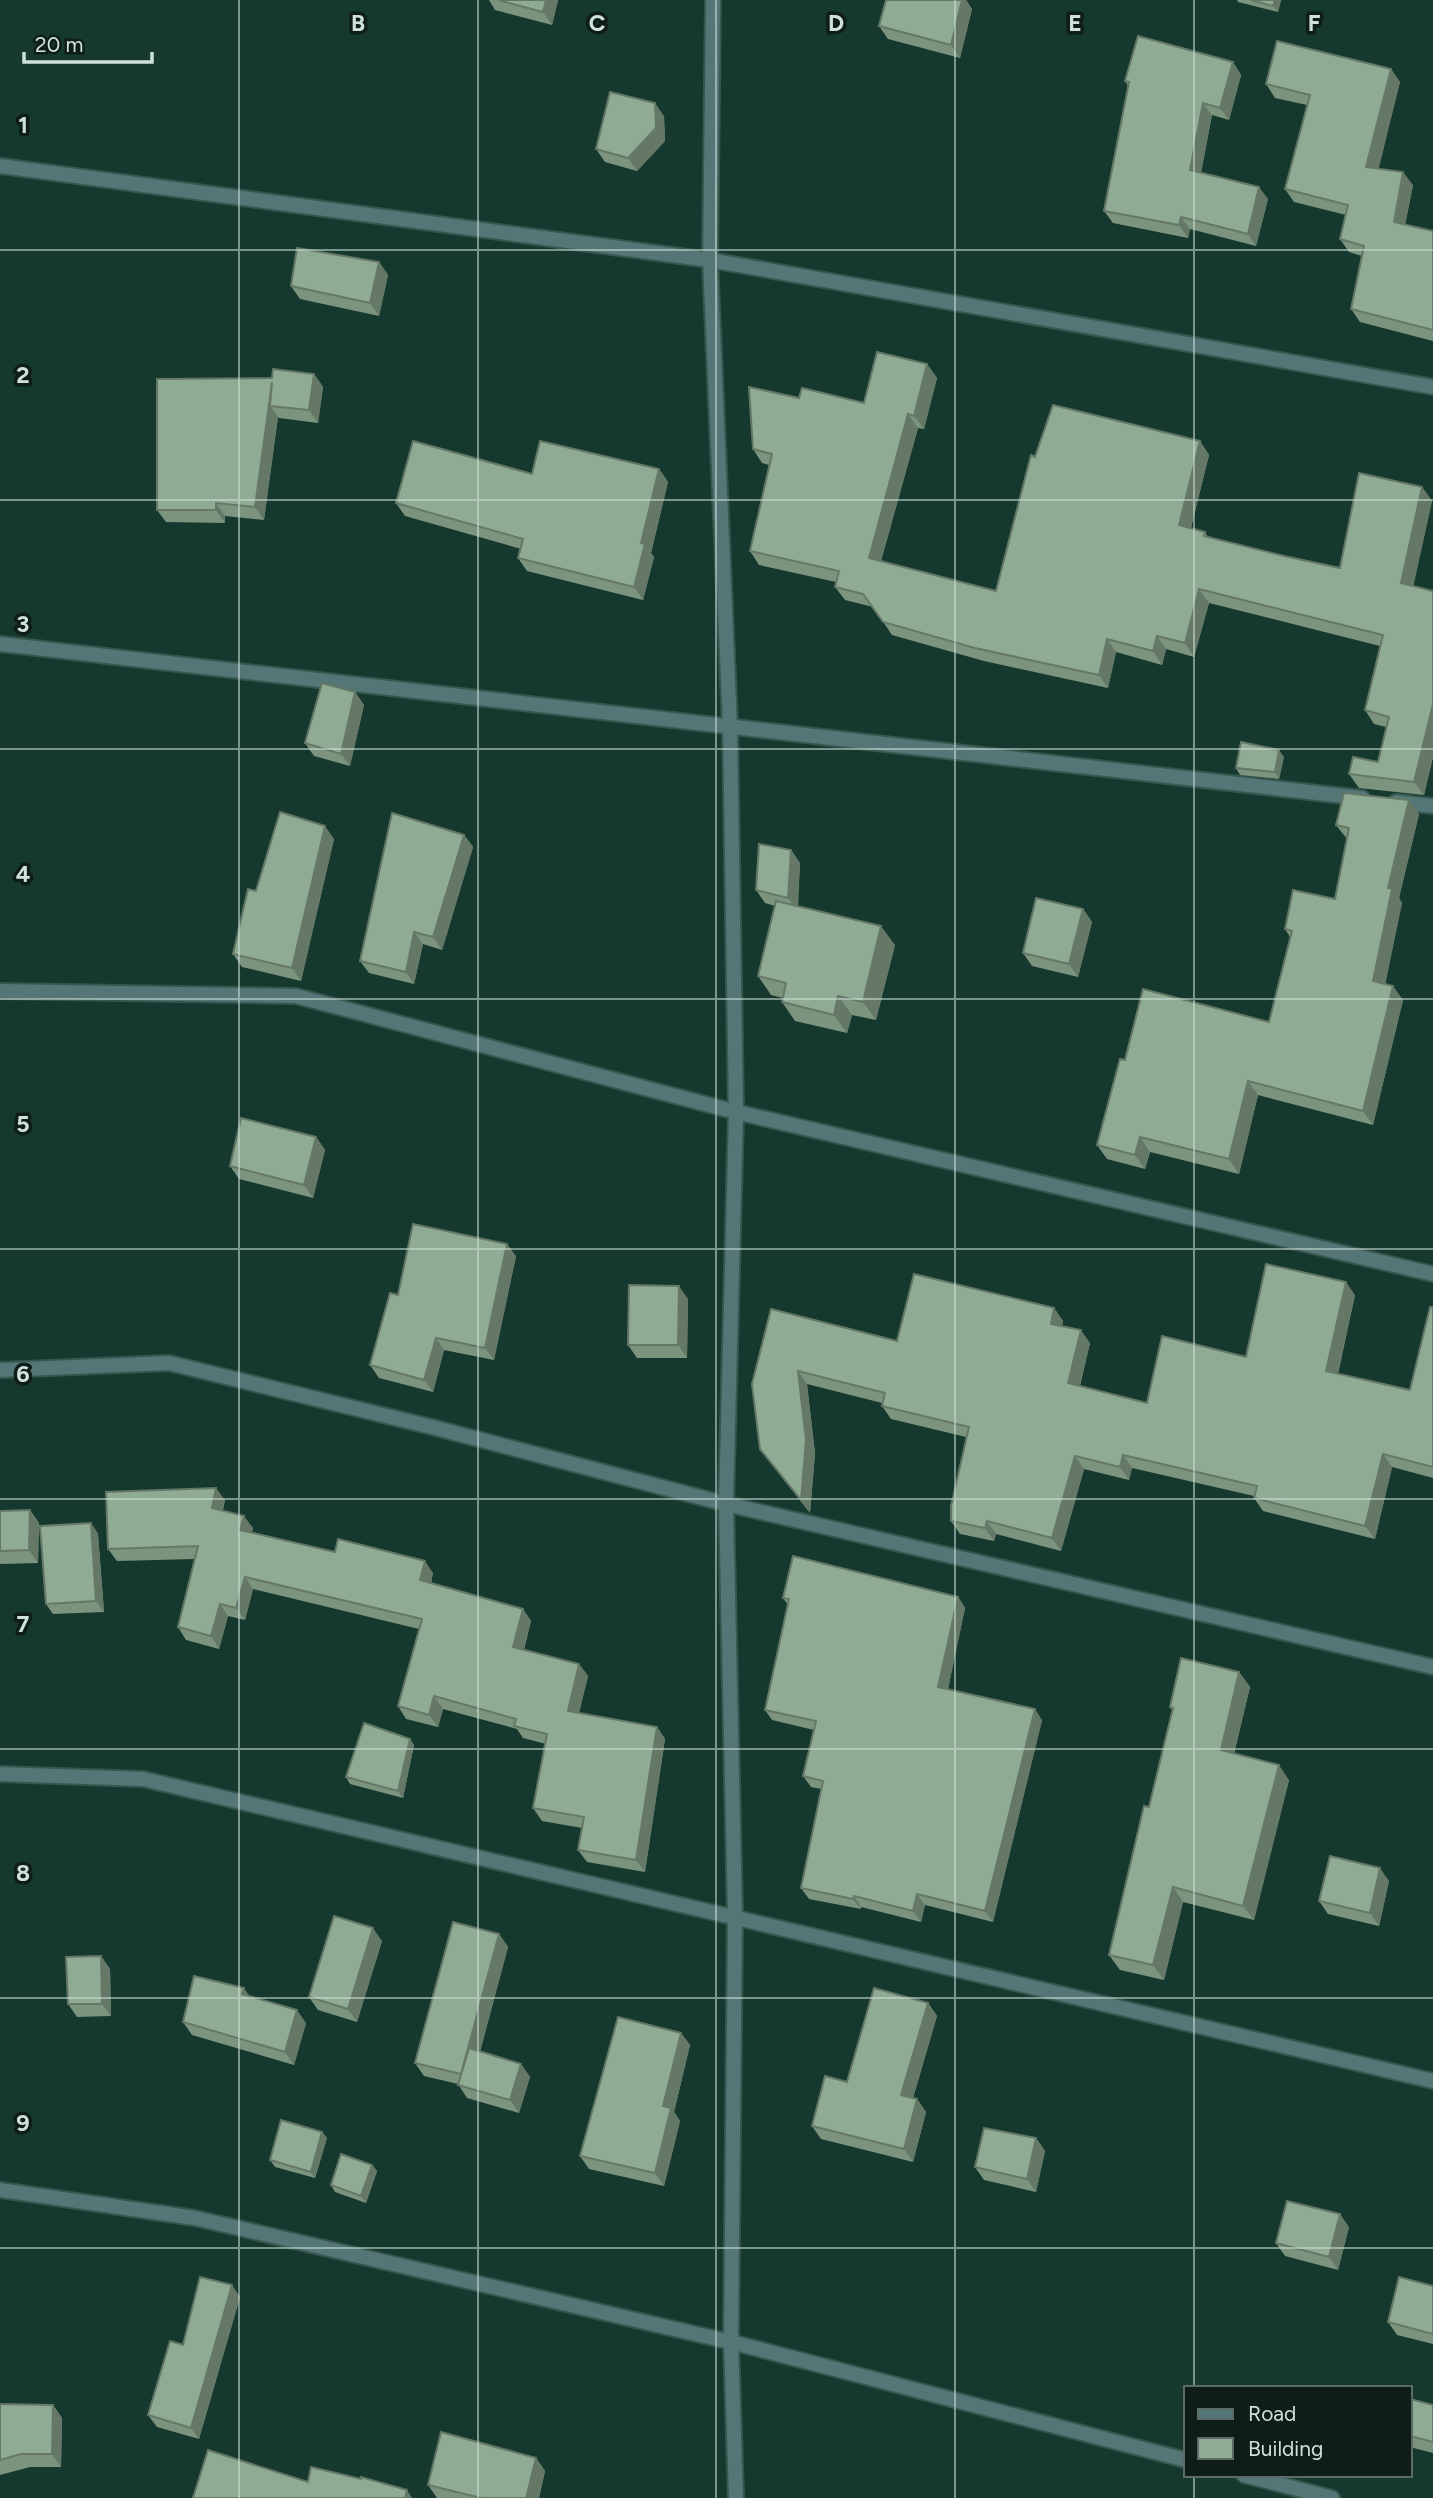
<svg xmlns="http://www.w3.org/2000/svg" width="1433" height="2498" font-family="Figtree,sans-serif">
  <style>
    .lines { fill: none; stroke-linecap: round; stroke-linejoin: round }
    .minor-casing { stroke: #36574e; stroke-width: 18 }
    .minor { stroke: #557677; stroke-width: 14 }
    .wall { fill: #7c937e }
    .shaded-wall { fill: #657867 }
    .building { fill: #90ab93; stroke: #657867; stroke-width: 2 }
    .grid { fill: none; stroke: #cee2db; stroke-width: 2; stroke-opacity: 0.55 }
    .grid-label { font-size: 23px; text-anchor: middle; font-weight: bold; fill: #cee2db; stroke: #0e1d18; stroke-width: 7; stroke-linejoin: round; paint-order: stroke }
  </style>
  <rect width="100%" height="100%" fill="#15392f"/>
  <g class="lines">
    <g class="minor-casing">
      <path id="minor" d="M 713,0 L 710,260 L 730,726 L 736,1112 L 726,1504 L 735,1916 L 731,2342 L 736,2498
        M 0,166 L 710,260 L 1433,387
        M 0,644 L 1362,798
        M 1396,802 L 1433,806
        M 0,991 L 296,996 L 736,1112 L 1433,1274
        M 0,1370 L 169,1363 L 432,1427 L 726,1504 L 1433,1667
        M 0,1774 L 143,1779 L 1433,2081
        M 0,2190 L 195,2218 L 731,2342 L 1186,2460
        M 1244,2475 L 1332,2498"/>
    </g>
    <use href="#minor" class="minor"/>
  </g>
  <path class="wall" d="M 489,0 L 558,0 L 552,25 L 495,10 Z
    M 886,0 L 966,0 L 972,9 L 960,58 L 888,39 L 879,26 Z
    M 1237,0 L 1281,0 L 1278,12 L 1238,2 Z
    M 1233,62 L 1241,75 L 1229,120 L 1212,115 L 1201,173 L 1268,199 L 1256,246 L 1190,229 L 1188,238 L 1113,223 L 1104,211 L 1128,86 L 1125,81 Z
    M 1391,69 L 1400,82 L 1378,168 L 1413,185 L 1405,225 L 1433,231 L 1433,341 L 1360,322 L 1351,309 L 1362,256 L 1349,252 L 1340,239 L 1346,215 L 1294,202 L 1285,189 L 1307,105 L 1275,98 L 1266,84 Z
    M 664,116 L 665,141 L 637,171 L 605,162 L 596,149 Z
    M 379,262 L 388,275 L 379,316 L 300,299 L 291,286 Z
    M 927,364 L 937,378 L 924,429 L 918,428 L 881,561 L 996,591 L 1035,457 L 1200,441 L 1209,455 L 1191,528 L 1205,532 L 1208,537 L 1284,556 L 1340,568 L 1422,487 L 1432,501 L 1413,586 L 1433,591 L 1433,757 L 1424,795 L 1359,788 L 1349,774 L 1378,762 L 1386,727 L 1374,724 L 1365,710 L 1380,646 L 1209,603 L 1194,657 L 1166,649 L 1162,665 L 1116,652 L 1108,688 L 984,661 L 892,635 L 873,607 L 845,600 L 835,587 L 836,582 L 759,565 L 750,551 L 769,465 L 762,463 L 753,449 L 799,398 L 864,403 Z
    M 314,374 L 323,387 L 318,423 L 279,418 L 278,417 L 264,520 L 225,516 L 225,523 L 166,522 L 157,510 L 272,378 Z
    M 659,469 L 668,482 L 651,553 L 654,557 L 643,600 L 527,571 L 518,558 L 521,549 L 405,516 L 396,503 L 532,474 Z
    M 355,692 L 364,705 L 350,766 L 314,756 L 305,743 Z
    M 1284,757 L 1279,779 L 1240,775 L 1236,768 Z
    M 1419,814 L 1399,898 L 1402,903 L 1385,984 L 1403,1000 L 1373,1125 L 1258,1095 L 1239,1174 L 1150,1152 L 1145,1169 L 1107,1159 L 1097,1145 L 1125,1060 L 1269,1022 L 1290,937 L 1285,929 L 1335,899 L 1347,839 L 1336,825 Z
    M 464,835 L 473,847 L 442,950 L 423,944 L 414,984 L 369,973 L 360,961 Z
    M 334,839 L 301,981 L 242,967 L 233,954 L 256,891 Z
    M 791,850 L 800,863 L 798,907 L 895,945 L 876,1020 L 852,1015 L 847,1033 L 795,1021 L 782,1002 L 783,998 L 771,995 L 758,976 L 775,906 L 765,903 L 756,890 Z
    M 1083,909 L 1092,922 L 1078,977 L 1032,966 L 1023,953 Z
    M 316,1137 L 325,1150 L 313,1198 L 239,1179 L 230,1166 Z
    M 516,1256 L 494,1360 L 444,1350 L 433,1392 L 379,1378 L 370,1365 L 398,1295 Z
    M 1355,1295 L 1338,1374 L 1410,1390 L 1433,1307 L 1433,1478 L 1392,1467 L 1375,1539 L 1263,1511 L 1254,1498 L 1254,1496 L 1132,1468 L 1129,1480 L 1084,1469 L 1061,1551 L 996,1534 L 994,1541 L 960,1534 L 951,1521 L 966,1437 L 891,1419 L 882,1406 L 882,1403 L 807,1384 L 815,1453 L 810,1513 L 760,1449 L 752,1384 L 897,1341 L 1054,1308 L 1063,1321 L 1062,1326 L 1090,1343 L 1080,1386 L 1147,1403 L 1246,1357 Z
    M 688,1299 L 687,1358 L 637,1358 L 628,1345 Z
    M 225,1500 L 223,1510 L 253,1528 L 252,1532 L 335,1552 L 433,1573 L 431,1583 L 523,1609 L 531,1621 L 524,1650 L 579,1664 L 588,1676 L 579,1713 L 657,1727 L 665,1739 L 645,1872 L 587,1862 L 578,1850 L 582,1828 L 542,1821 L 533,1808 L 546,1744 L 523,1738 L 517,1729 L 443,1709 L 438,1727 L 406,1719 L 398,1706 L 419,1629 L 253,1589 L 245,1620 L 228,1616 L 219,1649 L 186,1640 L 178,1627 L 195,1559 L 117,1561 L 108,1549 Z
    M 30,1510 L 39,1523 L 38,1563 L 0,1564 L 0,1511 Z
    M 91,1523 L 98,1534 L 104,1612 L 53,1614 L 46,1604 Z
    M 958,1597 L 965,1608 L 948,1689 L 1042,1720 L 993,1922 L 925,1905 L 921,1922 L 861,1907 L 861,1909 L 809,1899 L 801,1888 L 821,1789 L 811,1787 L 803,1776 L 814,1730 L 772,1720 L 765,1710 L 788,1605 L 783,1598 Z
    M 1239,1672 L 1250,1687 L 1234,1754 L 1289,1780 L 1254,1920 L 1183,1902 L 1164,1980 L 1120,1970 L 1109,1955 L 1149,1807 L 1173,1711 L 1170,1707 Z
    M 410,1739 L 414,1745 L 403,1798 L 350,1784 L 346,1777 Z
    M 1389,1881 L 1379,1926 L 1328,1914 L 1319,1901 Z
    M 499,1934 L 508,1947 L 480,2052 L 521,2064 L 530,2077 L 519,2113 L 467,2098 L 458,2084 L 424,2076 L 415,2063 Z
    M 382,1941 L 357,2022 L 318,2010 L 309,1997 Z
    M 101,1956 L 110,1969 L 111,2016 L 77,2017 L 68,2004 Z
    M 249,1996 L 306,2023 L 294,2065 L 192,2035 L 183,2022 Z
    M 928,2003 L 937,2016 L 913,2098 L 917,2099 L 926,2112 L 913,2162 L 821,2139 L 812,2126 L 847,2082 Z
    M 681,2033 L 690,2045 L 674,2112 L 680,2121 L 664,2186 L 589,2169 L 580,2156 Z
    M 322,2132 L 327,2138 L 315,2178 L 275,2167 L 270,2160 Z
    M 1036,2138 L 1045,2151 L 1036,2192 L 984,2180 L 975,2167 Z
    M 372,2165 L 377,2171 L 366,2203 L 335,2192 L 331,2185 Z
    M 1349,2227 L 1338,2270 L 1285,2256 L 1276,2243 Z
    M 1433,2286 L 1433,2344 L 1397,2335 L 1388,2322 Z
    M 240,2297 L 199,2439 L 157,2427 L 148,2415 L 183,2345 Z
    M 1410,2399 L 1433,2405 L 1433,2453 L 1410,2447 Z
    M 0,2404 L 53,2405 L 62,2418 L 61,2467 L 30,2467 L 0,2475 Z
    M 536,2458 L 545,2471 L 539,2498 L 437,2498 L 428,2485 Z"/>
  <path class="shaded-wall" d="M 546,0 L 558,0 L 552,25 L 543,12 Z
    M 962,0 L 966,0 L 972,9 L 960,58 L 951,45 Z
    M 1275,0 L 1281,0 L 1278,12 L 1273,6 Z
    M 1233,62 L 1241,75 L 1229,120 L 1220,108 Z
    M 1391,69 L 1400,82 L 1376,180 L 1366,167 Z
    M 655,103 L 664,116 L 665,141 L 637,171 L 628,158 Z
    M 1203,103 L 1212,115 L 1199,182 L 1190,170 Z
    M 1403,172 L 1413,185 L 1403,235 L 1394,222 Z
    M 1259,187 L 1268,199 L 1256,246 L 1248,234 Z
    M 1181,217 L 1190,229 L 1188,238 L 1179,225 Z
    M 379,262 L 388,275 L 379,316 L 370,303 Z
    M 927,364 L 937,378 L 924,429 L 914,416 Z
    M 314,374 L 323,387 L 318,423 L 309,410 Z
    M 272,382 L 270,406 L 278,417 L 264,520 L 255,507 Z
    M 908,414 L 918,428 L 878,572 L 869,558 Z
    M 1200,441 L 1209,455 L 1188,539 L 1179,525 Z
    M 659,469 L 668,482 L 651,553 L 654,557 L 643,600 L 634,587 L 641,543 Z
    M 1422,487 L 1432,501 L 1411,597 L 1401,583 Z
    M 216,503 L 225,516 L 225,523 L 216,510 Z
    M 1199,589 L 1209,603 L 1194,657 L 1185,643 Z
    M 1157,636 L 1166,649 L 1162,665 L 1153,651 Z
    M 1107,639 L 1116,652 L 1108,688 L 1099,675 Z
    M 355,692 L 364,705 L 350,766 L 341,754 Z
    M 1433,704 L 1433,757 L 1424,795 L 1414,782 Z
    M 1279,750 L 1284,757 L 1279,779 L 1275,772 Z
    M 1409,800 L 1419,814 L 1399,898 L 1402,903 L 1383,995 L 1373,981 L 1388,888 Z
    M 325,826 L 334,839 L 301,981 L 292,968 Z
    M 464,835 L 473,847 L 442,950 L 433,937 Z
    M 791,850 L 800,863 L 797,911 L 788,898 Z
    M 1083,909 L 1092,922 L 1078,977 L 1069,964 Z
    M 881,926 L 895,945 L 876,1020 L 863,1002 Z
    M 414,932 L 423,944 L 414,984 L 406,972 Z
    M 1393,986 L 1403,1000 L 1373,1125 L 1363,1111 Z
    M 838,996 L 852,1015 L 847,1033 L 834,1015 Z
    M 1248,1081 L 1258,1095 L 1239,1174 L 1229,1159 Z
    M 316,1137 L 325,1150 L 313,1198 L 304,1185 Z
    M 1140,1137 L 1150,1152 L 1145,1169 L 1135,1155 Z
    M 507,1244 L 516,1256 L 494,1360 L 485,1348 Z
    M 1346,1282 L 1355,1295 L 1335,1384 L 1326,1371 Z
    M 679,1286 L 688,1299 L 687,1358 L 678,1345 Z
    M 1054,1308 L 1063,1321 L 1060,1337 L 1051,1324 Z
    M 1081,1330 L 1090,1343 L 1077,1396 L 1068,1383 Z
    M 436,1338 L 444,1350 L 433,1392 L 424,1380 Z
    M 798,1371 L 807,1384 L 815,1453 L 810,1513 L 801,1500 Z
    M 1383,1454 L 1392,1467 L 1375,1539 L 1365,1526 Z
    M 1123,1455 L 1132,1468 L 1129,1480 L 1120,1467 Z
    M 1075,1456 L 1084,1469 L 1061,1551 L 1052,1538 Z
    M 216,1488 L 225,1500 L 220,1520 L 212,1508 Z
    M 30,1510 L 39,1523 L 38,1563 L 29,1550 Z
    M 244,1516 L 253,1528 L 249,1542 L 240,1530 Z
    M 987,1521 L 996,1534 L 994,1541 L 985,1528 Z
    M 91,1523 L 98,1534 L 104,1612 L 96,1601 Z
    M 425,1561 L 433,1573 L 429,1592 L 420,1580 Z
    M 245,1577 L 253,1589 L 245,1620 L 236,1608 Z
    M 958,1597 L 965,1608 L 946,1698 L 938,1687 Z
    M 220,1604 L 228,1616 L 219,1649 L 211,1636 Z
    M 523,1609 L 531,1621 L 521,1659 L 513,1647 Z
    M 579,1664 L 588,1676 L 576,1724 L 568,1711 Z
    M 1239,1672 L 1250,1687 L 1231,1765 L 1221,1750 Z
    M 434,1696 L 443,1709 L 438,1727 L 429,1715 Z
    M 1035,1709 L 1042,1720 L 993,1922 L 985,1911 Z
    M 657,1727 L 665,1739 L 645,1872 L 636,1860 Z
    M 410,1739 L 414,1745 L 403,1798 L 398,1791 Z
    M 1279,1765 L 1289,1780 L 1254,1920 L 1243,1906 Z
    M 1380,1868 L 1389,1881 L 1379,1926 L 1370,1913 Z
    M 1173,1887 L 1183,1902 L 1164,1980 L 1153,1965 Z
    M 917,1894 L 925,1905 L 921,1922 L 913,1911 Z
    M 854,1896 L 861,1907 L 861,1909 L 853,1899 Z
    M 373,1928 L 382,1941 L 357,2022 L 348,2009 Z
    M 499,1934 L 508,1947 L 470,2087 L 461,2074 Z
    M 101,1956 L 110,1969 L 111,2016 L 102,2004 Z
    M 244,1988 L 253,2001 L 242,1994 Z
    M 928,2003 L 937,2016 L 910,2108 L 901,2095 Z
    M 297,2010 L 306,2023 L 294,2065 L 285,2052 Z
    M 681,2033 L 690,2045 L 674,2112 L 680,2121 L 664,2186 L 655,2173 L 663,2106 Z
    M 521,2064 L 530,2077 L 519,2113 L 510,2100 Z
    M 917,2099 L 926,2112 L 913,2162 L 904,2149 Z
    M 322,2132 L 327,2138 L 315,2178 L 311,2172 Z
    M 1036,2138 L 1045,2151 L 1036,2192 L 1027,2179 Z
    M 372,2165 L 377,2171 L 366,2203 L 361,2196 Z
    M 1340,2214 L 1349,2227 L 1338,2270 L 1329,2257 Z
    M 232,2285 L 240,2297 L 199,2439 L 191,2428 Z
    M 53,2405 L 62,2418 L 61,2467 L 52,2454 Z
    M 536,2458 L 545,2471 L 539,2498 L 526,2498 Z
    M 407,2490 L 412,2498 L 405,2498 Z"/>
  <path class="building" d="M 498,0 L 546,0 L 543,12 Z
    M 886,0 L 962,0 L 951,45 L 879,26 Z
    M 1251,0 L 1275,0 L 1273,6 Z
    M 1138,36 L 1233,62 L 1220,108 L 1203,103 L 1190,170 L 1259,187 L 1248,234 L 1181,217 L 1179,225 L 1104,211 L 1129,82 L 1125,81 Z
    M 1277,41 L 1391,69 L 1366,167 L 1403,172 L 1394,222 L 1433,231 L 1433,330 L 1351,309 L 1364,246 L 1340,239 L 1348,205 L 1285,189 L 1310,95 L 1266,84 Z
    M 610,92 L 655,103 L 656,128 L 628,158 L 596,149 Z
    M 297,248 L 379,262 L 370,303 L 291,286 Z
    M 877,352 L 927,364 L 914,416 L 908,414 L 869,558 L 996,591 L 1031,455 L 1035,457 L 1053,405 L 1200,441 L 1179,525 L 1205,532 L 1204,536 L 1284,556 L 1340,568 L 1359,473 L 1422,487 L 1401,583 L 1433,591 L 1433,704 L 1414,782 L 1349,774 L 1353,757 L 1378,762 L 1389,717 L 1365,710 L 1383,635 L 1199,589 L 1185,643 L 1157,636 L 1153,651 L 1107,639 L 1099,675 L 975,648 L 883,622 L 863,594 L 835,587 L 839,571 L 750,551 L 772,454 L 753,449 L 749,387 L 799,398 L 802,388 L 864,403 Z
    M 273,369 L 314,374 L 309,410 L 270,406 L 272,382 L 255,507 L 216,503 L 216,510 L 157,510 L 157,379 L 272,378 Z
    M 413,441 L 532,474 L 540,441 L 659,469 L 641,543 L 645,544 L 634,587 L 518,558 L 523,539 L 396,503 Z
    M 322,683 L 355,692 L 341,754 L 305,743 Z
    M 1241,742 L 1279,750 L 1275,772 L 1236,768 Z
    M 1344,793 L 1409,800 L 1388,888 L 1392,889 L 1373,981 L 1393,986 L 1363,1111 L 1248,1081 L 1229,1159 L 1140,1137 L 1135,1155 L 1097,1145 L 1120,1059 L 1125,1060 L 1143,989 L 1269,1022 L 1292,931 L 1285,929 L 1293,890 L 1335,899 L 1349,828 L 1336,825 Z
    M 280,812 L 325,826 L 292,968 L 233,954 L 248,889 L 256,891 Z
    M 392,813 L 464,835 L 433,937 L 414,932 L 406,972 L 360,961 Z
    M 759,844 L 791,850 L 788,898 L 756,890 Z
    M 1036,898 L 1083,909 L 1069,964 L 1023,953 Z
    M 776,901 L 881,926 L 863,1002 L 838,996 L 834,1015 L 782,1002 L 786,983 L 758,976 Z
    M 241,1118 L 316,1137 L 304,1185 L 230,1166 Z
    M 413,1224 L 507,1244 L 485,1348 L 436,1338 L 424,1380 L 370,1365 L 390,1293 L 398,1295 Z
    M 1266,1264 L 1346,1282 L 1326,1371 L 1410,1390 L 1430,1307 L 1433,1307 L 1433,1467 L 1383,1454 L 1365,1526 L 1254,1498 L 1257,1486 L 1123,1455 L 1120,1467 L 1075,1456 L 1052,1538 L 987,1521 L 985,1528 L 951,1521 L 951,1506 L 969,1427 L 882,1406 L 885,1393 L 798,1371 L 806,1440 L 801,1500 L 760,1449 L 752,1384 L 771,1309 L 897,1341 L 914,1274 L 1054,1308 L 1051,1324 L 1081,1330 L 1068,1383 L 1147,1403 L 1162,1336 L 1246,1357 Z
    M 629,1285 L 679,1286 L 678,1345 L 628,1345 Z
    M 216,1488 L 212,1508 L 244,1516 L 240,1530 L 335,1552 L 338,1539 L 425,1561 L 420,1580 L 523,1609 L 513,1647 L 579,1664 L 568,1711 L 657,1727 L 636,1860 L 578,1850 L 584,1817 L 533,1808 L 547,1734 L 514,1726 L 516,1719 L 434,1696 L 429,1715 L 398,1706 L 422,1619 L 245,1577 L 236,1608 L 220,1604 L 211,1636 L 178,1627 L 198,1546 L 108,1549 L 106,1492 Z
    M 30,1510 L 29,1550 L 0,1551 L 0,1511 Z
    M 91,1523 L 96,1601 L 46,1604 L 40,1526 Z
    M 793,1556 L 958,1597 L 938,1687 L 1035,1709 L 985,1911 L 917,1894 L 913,1911 L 854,1896 L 853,1899 L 801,1888 L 823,1781 L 803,1776 L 816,1721 L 765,1710 L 789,1599 L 783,1598 Z
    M 1181,1658 L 1239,1672 L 1221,1750 L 1279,1765 L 1243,1906 L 1173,1887 L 1153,1965 L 1109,1955 L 1144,1806 L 1149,1807 L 1173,1708 L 1170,1707 Z
    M 364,1723 L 410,1739 L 398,1791 L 346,1777 Z
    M 1330,1856 L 1380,1868 L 1370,1913 L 1319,1901 Z
    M 334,1916 L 373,1928 L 348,2009 L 309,1997 Z
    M 453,1922 L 499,1934 L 461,2074 L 415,2063 Z
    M 101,1956 L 102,2004 L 68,2004 L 66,1957 Z
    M 194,1976 L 244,1988 L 242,1994 L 297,2010 L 285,2052 L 183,2022 Z
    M 874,1988 L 928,2003 L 901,2095 L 917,2099 L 904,2149 L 812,2126 L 825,2076 L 847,2082 Z
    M 618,2017 L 681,2033 L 663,2106 L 671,2108 L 655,2173 L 580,2156 Z
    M 469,2048 L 521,2064 L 510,2100 L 458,2085 Z
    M 281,2120 L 322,2132 L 311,2172 L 270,2160 Z
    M 984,2128 L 1036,2138 L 1027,2179 L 975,2167 Z
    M 341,2154 L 372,2165 L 361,2196 L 331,2185 Z
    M 1287,2201 L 1340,2214 L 1329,2257 L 1276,2243 Z
    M 200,2277 L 232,2285 L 191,2428 L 148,2415 L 170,2341 L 183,2345 Z
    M 1399,2277 L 1433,2286 L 1433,2334 L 1388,2322 Z
    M 1410,2399 L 1433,2405 L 1433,2442 L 1410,2436 Z
    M 0,2404 L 53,2405 L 52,2454 L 21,2454 L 0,2460 Z
    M 441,2432 L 536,2458 L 526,2498 L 481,2498 L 428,2485 Z
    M 208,2450 L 308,2482 L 311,2467 L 361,2479 L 361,2477 L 407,2490 L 405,2498 L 193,2498 Z"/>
  <path class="grid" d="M 239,0 L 239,2498M 478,0 L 478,2498M 716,0 L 716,2498M 955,0 L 955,2498M 1194,0 L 1194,2388M 0,250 L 1433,250M 0,500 L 1433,500M 0,749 L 1433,749M 0,999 L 1433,999M 0,1249 L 1433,1249M 0,1499 L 1433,1499M 0,1749 L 1433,1749M 0,1998 L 1433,1998M 0,2248 L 1433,2248M 1194,2475 L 1194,2498"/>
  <g class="grid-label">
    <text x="358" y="31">B</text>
    <text x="597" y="31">C</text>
    <text x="836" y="31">D</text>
    <text x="1075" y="31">E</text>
    <text x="1314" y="31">F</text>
    <text x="23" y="133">1</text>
    <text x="23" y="383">2</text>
    <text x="23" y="632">3</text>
    <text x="23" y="882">4</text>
    <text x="23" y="1132">5</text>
    <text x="23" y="1382">6</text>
    <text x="23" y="1632">7</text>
    <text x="23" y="1881">8</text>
    <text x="23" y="2131">9</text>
  </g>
  <rect x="1184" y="2386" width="228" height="91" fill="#0e1d18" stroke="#5b6c66" stroke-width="2"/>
  <rect x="1198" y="2409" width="35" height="10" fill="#557677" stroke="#5b6c66" stroke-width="2"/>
  <text x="1248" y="2421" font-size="21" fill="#cee2db">Road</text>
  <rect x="1198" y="2438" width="35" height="21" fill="#90ab93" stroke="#5b6c66" stroke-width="2"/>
  <text x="1248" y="2456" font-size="21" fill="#cee2db">Building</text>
  <path d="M24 52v10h128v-10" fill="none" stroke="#cee2db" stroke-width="3.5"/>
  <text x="35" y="52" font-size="21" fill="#cee2db" stroke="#0e1d18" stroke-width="5" paint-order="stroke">20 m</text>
</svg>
